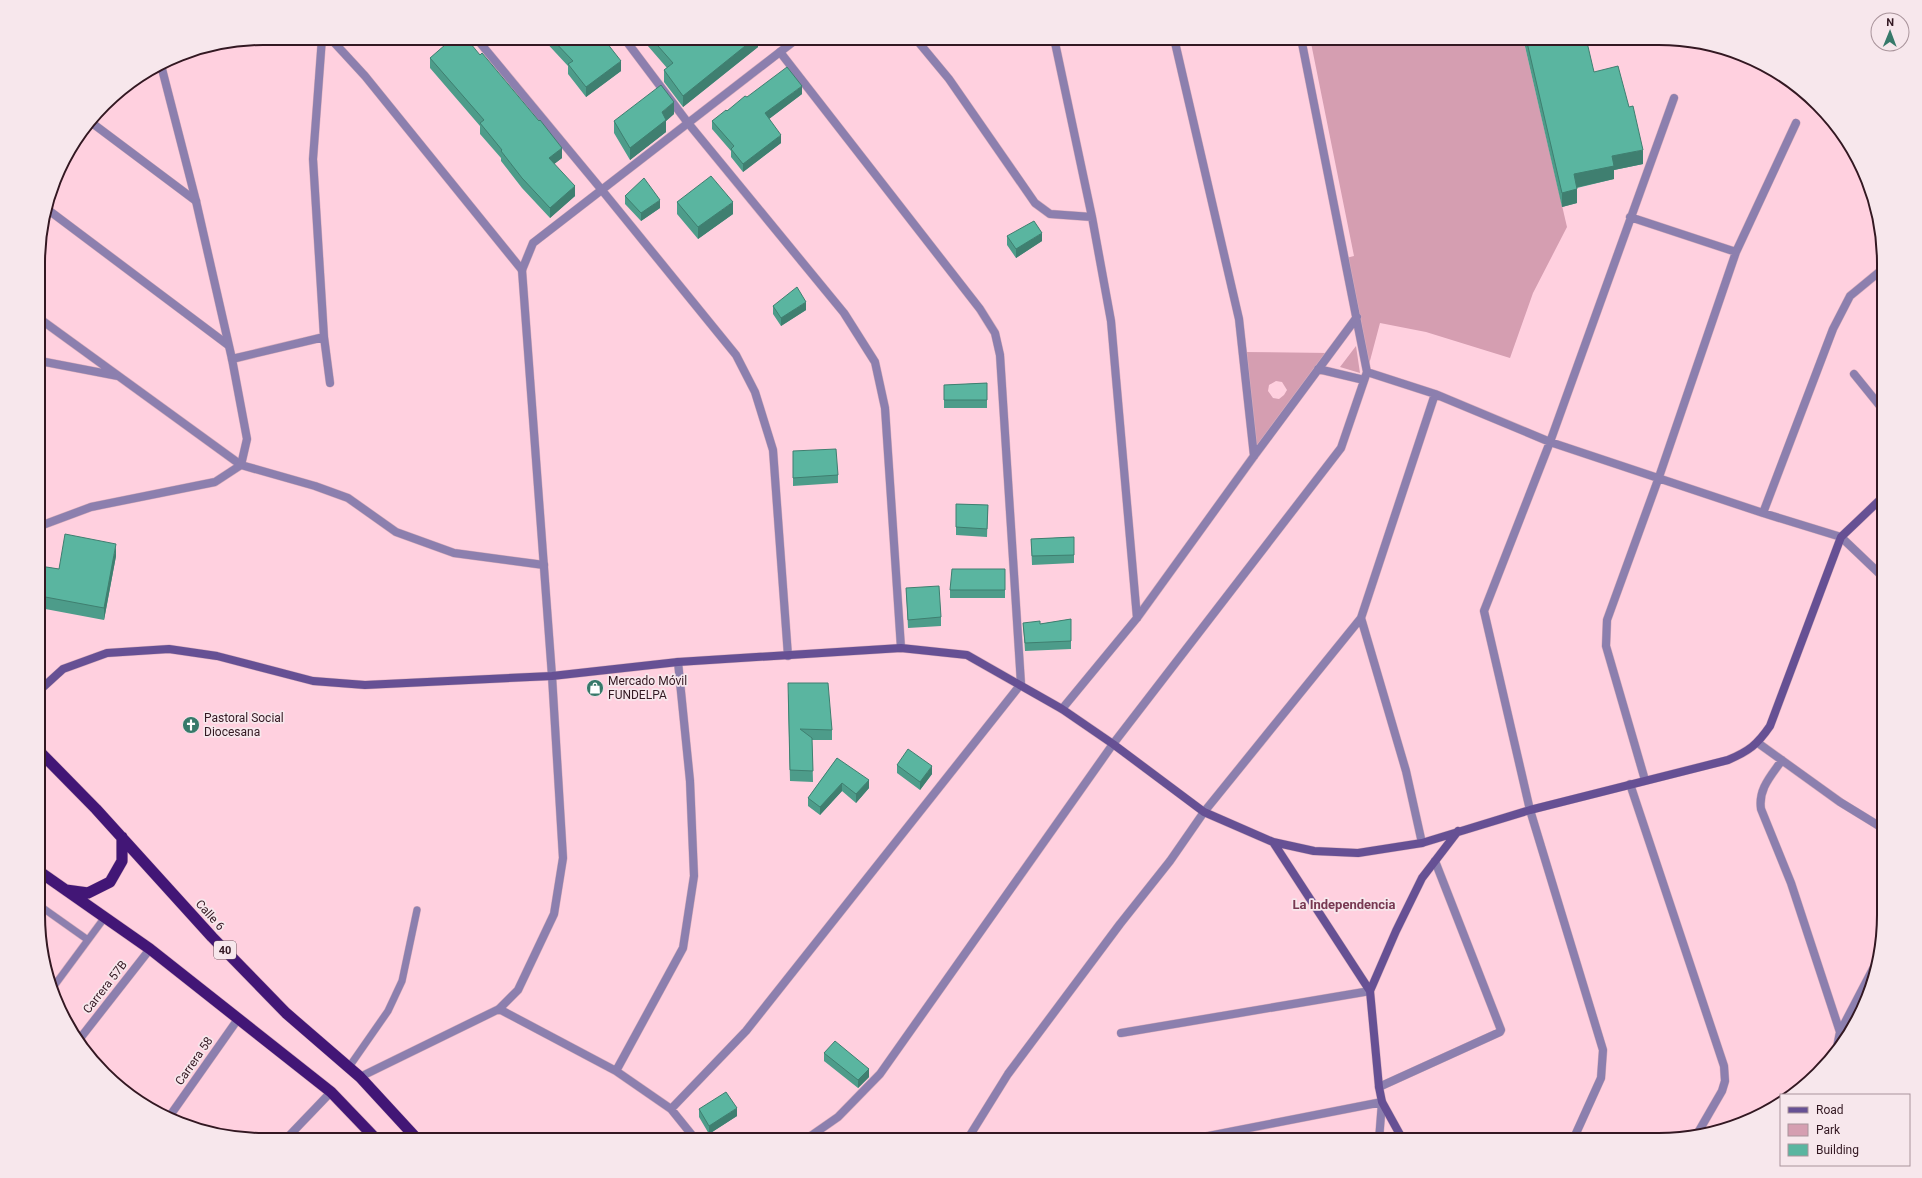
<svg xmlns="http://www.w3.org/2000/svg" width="1922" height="1178" font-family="Roboto,sans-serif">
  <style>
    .green { fill: #d59eb1; fill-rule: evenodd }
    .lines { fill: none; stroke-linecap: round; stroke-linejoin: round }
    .service-casing { stroke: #daafbd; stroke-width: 8 }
    .minor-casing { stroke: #daafbd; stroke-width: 9 }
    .tertiary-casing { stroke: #daafbd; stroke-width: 9 }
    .secondary-casing { stroke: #daafbd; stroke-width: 9 }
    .trunk-casing { stroke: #daafbd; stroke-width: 12 }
    .service { stroke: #8c7fae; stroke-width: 7 }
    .minor { stroke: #8c7fae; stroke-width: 8 }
    .tertiary { stroke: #8c7fae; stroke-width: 8 }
    .secondary { stroke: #665094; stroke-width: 8 }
    .trunk { stroke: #421676; stroke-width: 11 }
    .wall { fill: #4d9c8a }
    .shaded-wall { fill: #3f7f70 }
    .building { fill: #5ab5a0; stroke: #3f7f70 }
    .labels { text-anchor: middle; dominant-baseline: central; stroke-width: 3.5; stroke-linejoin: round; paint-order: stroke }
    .shield { fill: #f7e7ec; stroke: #6e565f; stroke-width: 1 }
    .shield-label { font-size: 11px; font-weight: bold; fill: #331822 }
    .poi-label { font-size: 12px; fill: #331822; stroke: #f7e7ec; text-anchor: start }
    .street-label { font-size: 12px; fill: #331822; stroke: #f7e7ec }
    .neighbourhood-label { font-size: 13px; font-weight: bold; fill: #783952; stroke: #f7e7ec }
    .rim { fill: none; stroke: #331822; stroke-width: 2 }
  </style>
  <rect width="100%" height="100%" fill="#ffd0df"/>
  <path class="green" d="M 1310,38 L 1523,38 L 1567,227 L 1533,293 L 1510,358 L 1426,332 L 1380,323 L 1367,372 L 1346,258 L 1354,256 Z
    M 1356,346 L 1360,373 L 1340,367 Z
    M 1243,352 L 1330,353 L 1254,456 ZM 1276,381 L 1282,382 L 1287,390 L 1284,395 L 1279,399 L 1273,398 L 1268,391 L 1269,385 Z"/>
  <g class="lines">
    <g class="service-casing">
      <path id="service" d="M 40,906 L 88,940
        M 54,986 L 105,917
        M 349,1067 L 388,1011 L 402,981 L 417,910"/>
    </g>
    <g class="minor-casing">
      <path id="minor" d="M 322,38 L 313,159 L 324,337 L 330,383
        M 330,38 L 365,76 L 522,270
        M 476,38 L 601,189 L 736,355 L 755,392 L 773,450 L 788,656
        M 624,38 L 688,123 L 844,313 L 875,362 L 885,408 L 901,648
        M 915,38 L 949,79 L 1035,203 L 1050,214 L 1092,217
        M 1054,38 L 1092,217 L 1111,321 L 1137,618
        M 1174,38 L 1239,319 L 1254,456
        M 92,123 L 196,201
        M 47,209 L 228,345
        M 1630,217 L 1736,252
        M 40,319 L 241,465 L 315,486 L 348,498 L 396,532 L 454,553 L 544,565
        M 232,359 L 324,337
        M 40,361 L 118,376
        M 1318,369 L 1364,380
        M 1367,372 L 1435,394 L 1550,442 L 1763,513 L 1841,537 L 1884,578
        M 1854,374 L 1884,411
        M 1763,513 L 1833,329 L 1850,296 L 1884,268
        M 1361,618 L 1406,771 L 1422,843
        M 1062,709 L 1137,618 L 1254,456 L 1357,317
        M 1758,743 L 1840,802 L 1884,829
        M 1782,760 C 1771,776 1758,789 1761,809 L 1791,883 L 1840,1032
        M 1645,780 L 1606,646 L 1607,620 L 1659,477 L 1736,252 L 1796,123
        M 1630,784 L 1724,1066 L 1725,1081 L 1722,1091 L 1696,1136
        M 499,1009 L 616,1071 L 671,1109 L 696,1140
        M 1121,1033 L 1370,991
        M 78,1041 L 150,949
        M 1836,1052 L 1840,1032 L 1877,961
        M 616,1071 L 683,948 L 694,876 L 690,781 L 678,662
        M 360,1077 L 499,1009 L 518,990 L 554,914 L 563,858 L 552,676
        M 1379,1087 L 1500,1032 L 1501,1030 L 1435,861
        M 671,1109 L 746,1031 L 1021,684 L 1000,355 L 995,333 L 980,309 L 780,52
        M 169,1117 L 238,1019
        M 285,1140 L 331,1092
        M 805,1140 L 838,1117 L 880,1074 L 1113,744 L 1341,448 L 1367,372 L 1301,38
        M 967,1140 L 1008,1074 L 1120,924 L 1170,861 L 1204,812 L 1361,618 L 1435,394
        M 1188,1140 L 1382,1102 L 1379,1140
        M 1573,1140 L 1601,1078 L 1603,1050 L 1530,810 L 1484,611 L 1550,442 L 1674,98"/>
    </g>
    <g class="tertiary-casing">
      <path id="tertiary" d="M 40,526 L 91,507 L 215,482 L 241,465 L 247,439 L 232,359 L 196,201 L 161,65
        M 552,676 L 522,270 L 533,243 L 798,38"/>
    </g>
    <g class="secondary-casing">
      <path id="secondary" d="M 40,690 L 63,669 L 107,653 L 169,649 L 217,656 L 313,681 L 365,685 L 552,676 L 678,662 L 901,648 L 967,655 L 1062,709 L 1113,744 L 1204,812 L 1273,842 L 1314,851 L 1358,853 L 1422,843 L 1530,810 L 1728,760 C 1749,751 1757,745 1770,726 L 1841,537 L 1884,496
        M 1273,842 L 1370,991 L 1379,1087 L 1382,1102 L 1403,1140
        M 1370,991 L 1396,931 L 1422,878 L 1458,831"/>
    </g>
    <g class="trunk-casing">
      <path id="trunk" d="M 40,752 L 96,809 L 212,937 L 286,1013 L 360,1077 L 418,1140
        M 40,872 L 150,949 L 331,1092 L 377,1140
        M 66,890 L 88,893 L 110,882 L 122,861 L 122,837"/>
    </g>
    <use href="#service" class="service"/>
    <use href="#minor" class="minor"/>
    <use href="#tertiary" class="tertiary"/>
    <use href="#secondary" class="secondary"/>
    <use href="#trunk" class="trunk"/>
  </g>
  <path class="wall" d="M 542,38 L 603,38 L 621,71 L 586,97 L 568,74 L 568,66 Z
    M 641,38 L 766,38 L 758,43 L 758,47 L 683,107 L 664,82 L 664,70 L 667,68 Z
    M 1523,38 L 1563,38 L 1564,42 L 1594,72 L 1643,164 L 1614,170 L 1614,179 L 1577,188 L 1577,203 L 1562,207 Z
    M 480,55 L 539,121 L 562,158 L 554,164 L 575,196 L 550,218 L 522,188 L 501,161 L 501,158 L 480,134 L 480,126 L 430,68 L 430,58 Z
    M 802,94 L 769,119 L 781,143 L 743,172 L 731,157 L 731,151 L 712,129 L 712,121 L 747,97 Z
    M 674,114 L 666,121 L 666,132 L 630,160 L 614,133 L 614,121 Z
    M 625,196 L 660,208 L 641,221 L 625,204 Z
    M 677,202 L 733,214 L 698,239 L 677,214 Z
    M 1007,236 L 1042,241 L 1016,258 L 1007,245 Z
    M 773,306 L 806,310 L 781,326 L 773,314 Z
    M 987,383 L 987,408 L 944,408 L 944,385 Z
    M 793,451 L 838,475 L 838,483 L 793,486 Z
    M 956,504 L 988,505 L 987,537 L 956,535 Z
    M 1074,537 L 1074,563 L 1032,565 L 1031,539 Z
    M 116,556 L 104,620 L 40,608 L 40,566 L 59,569 Z
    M 1005,569 L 1005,598 L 950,598 L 950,590 Z
    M 906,588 L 941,617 L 941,626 L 908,628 Z
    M 1071,619 L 1071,649 L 1025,651 L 1023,623 L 1040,624 Z
    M 788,694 L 832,730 L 832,740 L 812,740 L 813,782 L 790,781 Z
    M 837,758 L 869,788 L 856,803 L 842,791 L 820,815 L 808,806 L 808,798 Z
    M 897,765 L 932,774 L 920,790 L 897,773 Z
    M 824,1053 L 869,1077 L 858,1088 L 824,1061 Z
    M 699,1109 L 737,1116 L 709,1134 L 699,1117 Z"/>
  <path class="shaded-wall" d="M 755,38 L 766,38 L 758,43 L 758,47 L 683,107 L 683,96 Z
    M 621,61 L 621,71 L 586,97 L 586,87 Z
    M 802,86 L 802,94 L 765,122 L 765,113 Z
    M 674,102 L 674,114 L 666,121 L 666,132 L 630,160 L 630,148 L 662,112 Z
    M 781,135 L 781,143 L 743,172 L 743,164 Z
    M 562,148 L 562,158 L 549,168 L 549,158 Z
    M 1643,150 L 1643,164 L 1614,170 L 1614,179 L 1574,188 L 1574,174 L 1612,156 Z
    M 575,186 L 575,196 L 550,218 L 550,208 Z
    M 1577,189 L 1577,203 L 1562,207 L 1562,193 Z
    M 660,200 L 660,208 L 641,221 L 641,213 Z
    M 733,202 L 733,214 L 698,239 L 698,227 Z
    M 1042,233 L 1042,241 L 1016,258 L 1016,249 Z
    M 806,302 L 806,310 L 781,326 L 781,318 Z
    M 116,544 L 116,556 L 104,620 L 104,608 Z
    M 932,766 L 932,774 L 920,790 L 920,782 Z
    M 869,780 L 869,788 L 856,803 L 856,794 Z
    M 842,783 L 842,791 L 820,815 L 820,807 Z
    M 869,1069 L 869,1077 L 858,1088 L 858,1080 Z
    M 737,1108 L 737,1116 L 709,1134 L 709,1126 Z"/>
  <path class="building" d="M 453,38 L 466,38 L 480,55 L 482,53 L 539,121 L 540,120 L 562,148 L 549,158 L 575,186 L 550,208 L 522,178 L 501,151 L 502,150 L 480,123 L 484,120 L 430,58 Z
    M 551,38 L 603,38 L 621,61 L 586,87 L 568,64 L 573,61 Z
    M 651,38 L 755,38 L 683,96 L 664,70 L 673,63 Z
    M 1526,38 L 1563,38 L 1564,42 L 1581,38 L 1586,38 L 1594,72 L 1618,66 L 1629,107 L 1633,106 L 1643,150 L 1612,156 L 1614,166 L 1574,174 L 1577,189 L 1562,193 Z
    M 787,67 L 802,86 L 765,113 L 781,135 L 743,164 L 731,149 L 734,146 L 712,121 L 726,110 L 727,111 L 745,96 L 747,97 Z
    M 661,85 L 674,102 L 662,112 L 666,120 L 630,148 L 614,121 Z
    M 711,176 L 733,202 L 698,227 L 677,202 Z
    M 644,178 L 660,200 L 641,213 L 625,196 Z
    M 1034,221 L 1042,233 L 1016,249 L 1007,236 Z
    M 797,287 L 806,302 L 781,318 L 773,306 Z
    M 987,383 L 987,400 L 944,400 L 944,385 Z
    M 836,449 L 838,475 L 793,478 L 793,451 Z
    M 956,504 L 988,505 L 987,529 L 956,527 Z
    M 65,534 L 116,544 L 104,608 L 40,596 L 40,566 L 59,569 Z
    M 1074,537 L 1074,555 L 1032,556 L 1031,539 Z
    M 952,569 L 1005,569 L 1005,590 L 950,590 Z
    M 939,586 L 941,617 L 908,620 L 906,588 Z
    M 1071,619 L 1071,641 L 1025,643 L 1023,623 L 1040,621 L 1040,624 Z
    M 788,683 L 828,683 L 832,730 L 800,729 L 812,738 L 813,771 L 790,770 Z
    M 908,749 L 932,766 L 920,782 L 897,765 Z
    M 837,758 L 869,780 L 856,794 L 842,783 L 820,807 L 808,798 Z
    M 835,1041 L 869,1069 L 858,1080 L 824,1053 Z
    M 726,1092 L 737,1108 L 709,1126 L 699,1109 Z"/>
  <defs>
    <g id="shop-disc" transform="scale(0.9)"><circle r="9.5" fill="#37796a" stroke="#f7e7ec"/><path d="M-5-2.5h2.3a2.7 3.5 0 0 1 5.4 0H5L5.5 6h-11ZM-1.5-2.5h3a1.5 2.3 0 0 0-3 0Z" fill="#fff"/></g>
    <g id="church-disc" transform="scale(0.9)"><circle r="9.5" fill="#37796a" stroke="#f7e7ec"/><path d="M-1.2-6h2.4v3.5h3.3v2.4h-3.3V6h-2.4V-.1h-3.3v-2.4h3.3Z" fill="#fff"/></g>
  </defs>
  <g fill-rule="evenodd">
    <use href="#shop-disc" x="595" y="688"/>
    <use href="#church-disc" x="191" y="725"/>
  </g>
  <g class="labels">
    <rect class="shield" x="214" y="941" width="22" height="18" rx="3"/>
    <g class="shield-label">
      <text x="225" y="950">40</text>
    </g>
    <g class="poi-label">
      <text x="608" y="681">Mercado Móvil<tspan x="608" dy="14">FUNDELPA</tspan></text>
      <text x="204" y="718">Pastoral Social<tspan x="204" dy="14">Diocesana</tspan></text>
    </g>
    <g class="street-label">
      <text transform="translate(210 915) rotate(48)">Calle 6</text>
      <text transform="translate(105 987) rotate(-52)">Carrera 57B</text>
      <text transform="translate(194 1061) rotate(-55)">Carrera 58</text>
    </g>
    <g class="neighbourhood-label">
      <text x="1344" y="904">La Independencia</text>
    </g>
  </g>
  <path d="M0 0H1922V1178H0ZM263 45H1659A218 218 0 0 1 1877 263V915A218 218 0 0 1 1659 1133H263A218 218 0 0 1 45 915V263A218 218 0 0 1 263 45Z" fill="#f7e7ec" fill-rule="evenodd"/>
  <path class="rim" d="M263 45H1659A218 218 0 0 1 1877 263V915A218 218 0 0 1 1659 1133H263A218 218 0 0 1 45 915V263A218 218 0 0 1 263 45Z"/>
  <rect x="1780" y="1094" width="130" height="72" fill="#f7e7ec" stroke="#a9949b"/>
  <rect x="1788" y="1107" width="20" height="6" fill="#665094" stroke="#a9949b"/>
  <text x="1816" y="1114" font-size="12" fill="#331822">Road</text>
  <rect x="1788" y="1124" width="20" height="12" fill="#d59eb1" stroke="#a9949b"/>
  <text x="1816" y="1134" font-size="12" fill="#331822">Park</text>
  <rect x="1788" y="1144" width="20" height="12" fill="#5ab5a0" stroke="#a9949b"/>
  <text x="1816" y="1154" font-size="12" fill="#331822">Building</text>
  <g transform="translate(1890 32) rotate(1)"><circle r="19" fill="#f7e7ec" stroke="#a9949b"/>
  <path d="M0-3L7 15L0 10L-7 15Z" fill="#37796a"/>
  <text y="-6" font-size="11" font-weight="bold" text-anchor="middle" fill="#331822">N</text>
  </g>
</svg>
